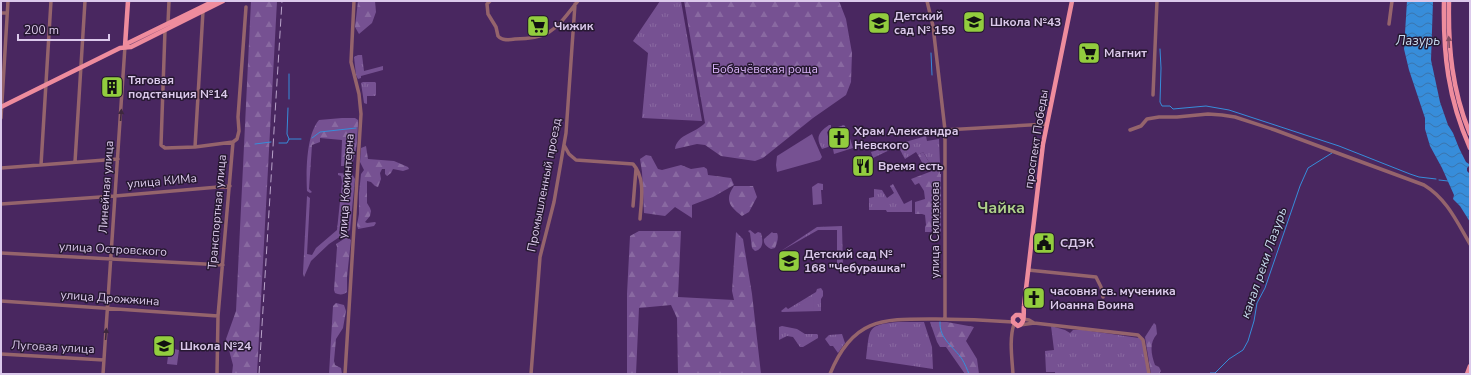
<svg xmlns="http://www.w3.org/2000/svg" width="1471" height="375" font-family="'Nunito Sans',sans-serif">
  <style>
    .grass { fill: url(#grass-tufts) }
    .forest { fill: url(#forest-firs) }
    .park { fill: #765192 }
    .water { fill: url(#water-waves) }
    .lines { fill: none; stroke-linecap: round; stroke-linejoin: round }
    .stream { stroke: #378dda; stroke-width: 1 }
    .minor { stroke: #95646c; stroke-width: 3.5 }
    .major { stroke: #ee8c9d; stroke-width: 4.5 }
    .rail { stroke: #b9a3ca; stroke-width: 1; stroke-dasharray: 8 4; stroke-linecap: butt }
    .oneway { fill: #814d62 }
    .oneway2 { fill: #3d283e }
    .labels { text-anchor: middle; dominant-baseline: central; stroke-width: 3; stroke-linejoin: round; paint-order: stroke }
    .poi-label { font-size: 12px; font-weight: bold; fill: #dbc9eb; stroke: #271932; text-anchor: start }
    .park-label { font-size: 12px; fill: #d9b3f8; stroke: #271932 }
    .street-label { font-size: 12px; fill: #dbc9eb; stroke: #271932 }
    .water-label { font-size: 13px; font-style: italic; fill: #c8dbef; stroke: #271932 }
    .district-label { font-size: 16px; font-weight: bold; fill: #aed08a; stroke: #271932 }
  </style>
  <defs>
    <pattern id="grass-tufts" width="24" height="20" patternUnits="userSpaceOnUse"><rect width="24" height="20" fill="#765192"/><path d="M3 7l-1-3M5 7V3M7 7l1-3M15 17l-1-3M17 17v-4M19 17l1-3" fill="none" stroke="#8969a1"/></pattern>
    <pattern id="forest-firs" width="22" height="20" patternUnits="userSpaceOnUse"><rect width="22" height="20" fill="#765192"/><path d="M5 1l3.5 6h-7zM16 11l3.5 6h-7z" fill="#8969a1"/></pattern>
    <pattern id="water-waves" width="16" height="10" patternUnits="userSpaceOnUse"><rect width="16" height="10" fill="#378dda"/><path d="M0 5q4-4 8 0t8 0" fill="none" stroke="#3a75ae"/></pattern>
  </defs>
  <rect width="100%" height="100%" fill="#492760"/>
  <path class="grass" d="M 660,1 L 681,1 L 702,121 L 642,118 L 648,53 L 633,41 Z
    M 358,55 L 362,55 L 364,71 L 383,66 L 383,70 L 361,76 L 361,78 L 358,79 L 356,75 L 354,57 Z
    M 363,82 L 375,82 L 376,83 L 376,95 L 375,96 L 367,96 L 367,104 L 364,103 L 361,83 Z
    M 829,125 L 831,125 L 831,128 L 827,132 L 830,145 L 828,147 L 822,149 C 815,137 819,132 829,125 Z
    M 844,125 L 847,129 L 853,148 L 834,154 L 833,149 L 850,145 L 845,127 L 838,127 Z
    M 926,136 L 927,141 L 939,139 L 940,164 L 932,167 L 923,152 L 918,155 L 916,152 L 905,159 L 898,146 L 873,158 L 871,152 Z
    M 893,184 L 904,204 L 912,200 L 912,212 L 887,212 L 886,210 L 869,210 L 869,198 L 874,197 L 874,189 L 882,190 L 887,198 L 894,193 L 890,186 Z
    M 842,226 L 843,267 L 837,267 L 837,230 L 818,230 L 781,251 L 817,227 Z
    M 821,288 L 823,291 L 823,296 L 821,299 L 821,311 L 782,312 L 781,311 L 786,307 L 788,309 L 816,292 L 817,289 Z
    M 898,322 L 924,322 L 932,347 L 933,369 L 866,359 C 870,328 866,325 898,322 Z
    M 782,326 L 797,329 L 805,334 L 817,334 L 818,335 L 818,338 L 803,347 L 800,347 L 793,337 L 787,336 L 779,340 L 779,327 Z
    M 1051,326 L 1065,330 L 1070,333 L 1073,330 L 1084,330 L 1139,338 L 1143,342 L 1148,374 L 1055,374 L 1055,372 L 1046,372 L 1045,351 L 1054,350 Z
    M 842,334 L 845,343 L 838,353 L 833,346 L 830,346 L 825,339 L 829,335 Z"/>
  <path class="forest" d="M 251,1 L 277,1 L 257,374 L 232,374 L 233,365 L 226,339 L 236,311 Z
    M 358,1 L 375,1 L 376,12 L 372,23 L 359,34 L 355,27 Z
    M 684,1 L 839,1 L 846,19 L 852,53 L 851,82 L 846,95 L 813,118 L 763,158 L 755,161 L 721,156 L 705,145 L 697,144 L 675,149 C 677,134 696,133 705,123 Z
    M 342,118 L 355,118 L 358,120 C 358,130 357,160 350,166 L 341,166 L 342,140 L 320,138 L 320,142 L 312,145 L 309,189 L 312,192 L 310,193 L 307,191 C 306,172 306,135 319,120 Z
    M 366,146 L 368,159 L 394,161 L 408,167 L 409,169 L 403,171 L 393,169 L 391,173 L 387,176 L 385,174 L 385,169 L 382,169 L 380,173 L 381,179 L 378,187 L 375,186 L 371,182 L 367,181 L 367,203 L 370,208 L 371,211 L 370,216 L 365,222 L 367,223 L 375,222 L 376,223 L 374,226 L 358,229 L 357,225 L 359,214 L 359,193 L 361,174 L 364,170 L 360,162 L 361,148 Z
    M 923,152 L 932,167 L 926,170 L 918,155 Z
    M 646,155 L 651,156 L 658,169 L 662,170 L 681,165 L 691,169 L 704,167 L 707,169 L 708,175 L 731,178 L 734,185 L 713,197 L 692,205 L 692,218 L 675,207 L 665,216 L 644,213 L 642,172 L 640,159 Z
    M 940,168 L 940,174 L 941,174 L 941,232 L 925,232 L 925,227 L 926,225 L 925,215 L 922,214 L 915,214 L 915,202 L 925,199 L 924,191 L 919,183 L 915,185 L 911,179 Z
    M 338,173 L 352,174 L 355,179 L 350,230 L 329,244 L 311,261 L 304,277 L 303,273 L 307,196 L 310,198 L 307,254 L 312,255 L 316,248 L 337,230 L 342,182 L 341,176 L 338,175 Z
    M 734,186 L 753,186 L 757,197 L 749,212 L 742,216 C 730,207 724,200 734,186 Z
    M 750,230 L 755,234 L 758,232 L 761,233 C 763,240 764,249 755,251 L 752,248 L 750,233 L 748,231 Z
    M 639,231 L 681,231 L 678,297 L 734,300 L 732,291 L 736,232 L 743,239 L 752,294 L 761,374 L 678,374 L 677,318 L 671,305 L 639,308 L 636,374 L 627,374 L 627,294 L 630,236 Z
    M 772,232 L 773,233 L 777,233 C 779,237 777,243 775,248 L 771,249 C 767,247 763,244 764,239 Z
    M 347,237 L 351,240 L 347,277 L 347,292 C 344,295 339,295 335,293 L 334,290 L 337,247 L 336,244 Z
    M 336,303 L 344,305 L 346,311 L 343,328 L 336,339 L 334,361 L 335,365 L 341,368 L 342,374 L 329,374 L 333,306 Z
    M 930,322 L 947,322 L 974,327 L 966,341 L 977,359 L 979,374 L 965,374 L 946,347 L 940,347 L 937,342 Z
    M 1154,323 L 1156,325 L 1157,334 C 1149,343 1151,354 1155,365 L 1159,367 L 1161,371 L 1159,374 L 1151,374 L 1145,337 Z"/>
  <path class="park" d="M 812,134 L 822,157 L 820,160 L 777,172 L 776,165 L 777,156 Z
    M 818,183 L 823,184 L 823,190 L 821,190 L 822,204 L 813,205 L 812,187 Z
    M 812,297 L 813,297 L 814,310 L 796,310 L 796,307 Z
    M 169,348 L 179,350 L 177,365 L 167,364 Z"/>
  <path class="water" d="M 1407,1 L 1433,1 L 1431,60 L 1440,102 L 1448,125 L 1453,133 L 1459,148 L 1466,162 L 1469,164 L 1469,166 L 1467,168 L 1467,171 L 1470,174 L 1470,222 L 1460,206 L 1453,199 L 1454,195 L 1442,168 L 1430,146 L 1425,129 L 1425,118 L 1409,70 L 1404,49 Z"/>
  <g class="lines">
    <path class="stream" d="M 1160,49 L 1161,68 L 1160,102 L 1162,106 L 1170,106 L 1173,109 L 1206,106 L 1229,110 L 1339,146 L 1410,174 L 1419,177 L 1436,179
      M 931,53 L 932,75
      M 289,99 L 289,74
      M 288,108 L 287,134 L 289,139
      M 312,138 L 320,132 L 356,128
      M 279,143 L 287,143 L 289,139 L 301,139
      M 255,144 L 271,142
      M 1439,180 L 1448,181
      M 940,322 C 939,339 954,347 962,359 C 965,364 967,369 969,374
      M 1209,374 L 1210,373 L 1215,373 L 1229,359 L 1243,350 L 1248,341 L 1254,321 L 1257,303 L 1265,288 L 1300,186 L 1308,168 L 1332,153"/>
    <path class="minor" d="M 490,1 L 487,4 L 488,14 L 496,27 L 498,36 C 502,41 509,40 515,39 C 552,39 556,28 578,1
      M 927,1 L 933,26 L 945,130 L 945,319
      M 1,13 L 7,13
      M 168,23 L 169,1
      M 1389,24 L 1392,1
      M 165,30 L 161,145 L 165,148 L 195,147 L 233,142
      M 1153,95 L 1157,1
      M 1,118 L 8,1
      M 945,130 L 1047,124
      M 1130,130 L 1141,126 L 1147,119 L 1159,117 L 1177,117 L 1208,114 L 1222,115 L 1235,117 L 1275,130 L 1424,185 C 1447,199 1457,222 1470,244
      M 564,145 L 569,154 L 576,160 L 633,164 C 646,178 641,202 640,219
      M 195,147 L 203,11
      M 75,162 L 85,1
      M 41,165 L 51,1
      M 1,168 L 118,159
      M 1,204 L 115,196 L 230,186
      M 633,206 L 636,169
      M 1,253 L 223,265
      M 1028,270 L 1096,277 L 1101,287 L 1103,297
      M 1,301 L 218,316
      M 1023,319 L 1029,320 L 1034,323
      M 1020,325 L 1034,323 L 1138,335 L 1143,340 L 1149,374
      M 1,354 L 104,360
      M 103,374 L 125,46
      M 217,374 L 218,316 L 233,142 L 237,139 L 239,131 L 238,117 L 246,7
      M 345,374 L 361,114 L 359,94 L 351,62 L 354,1
      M 531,374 L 540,257 L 554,202 L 566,133 L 575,4
      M 830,374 C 853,317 883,319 936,319 C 962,319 987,320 1013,322
      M 1013,374 C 1012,358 1009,339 1014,324"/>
    <path class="major" d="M 1444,1 C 1443,54 1448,99 1470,148
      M 1449,1 C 1448,48 1452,90 1470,134
      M 125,46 L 128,43 L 214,1
      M 125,46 L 128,1
      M 1,107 L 120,48 L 131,47 L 223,1
      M 1023,319 L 1020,315 L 1016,315 L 1013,318 L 1013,322 L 1018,326 C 1026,323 1023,313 1024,306 L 1043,144 L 1072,1
      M 1467,374 L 1470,366"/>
    <path class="rail" d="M 259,374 L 282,1"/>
  </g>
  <defs><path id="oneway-solid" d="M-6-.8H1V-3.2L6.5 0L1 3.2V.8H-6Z"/></defs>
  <use class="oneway" href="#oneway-solid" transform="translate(1449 42) rotate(-93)"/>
  <g class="oneway2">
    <use href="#oneway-solid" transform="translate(121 115) rotate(-86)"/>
    <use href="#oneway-solid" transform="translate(106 334) rotate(-86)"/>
  </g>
  <defs>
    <g id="school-square" transform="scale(1.15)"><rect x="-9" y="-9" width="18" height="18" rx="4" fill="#92cd3e" stroke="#271932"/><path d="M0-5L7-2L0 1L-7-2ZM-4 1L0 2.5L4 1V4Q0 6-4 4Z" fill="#111"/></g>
    <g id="supermarket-square" transform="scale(1.15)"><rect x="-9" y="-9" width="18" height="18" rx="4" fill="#92cd3e" stroke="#271932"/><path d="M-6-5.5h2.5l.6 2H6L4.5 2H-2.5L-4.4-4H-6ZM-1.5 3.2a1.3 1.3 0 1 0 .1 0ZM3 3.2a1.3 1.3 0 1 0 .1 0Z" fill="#111"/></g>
    <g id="building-square" transform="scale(1.15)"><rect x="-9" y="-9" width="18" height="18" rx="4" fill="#92cd3e" stroke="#271932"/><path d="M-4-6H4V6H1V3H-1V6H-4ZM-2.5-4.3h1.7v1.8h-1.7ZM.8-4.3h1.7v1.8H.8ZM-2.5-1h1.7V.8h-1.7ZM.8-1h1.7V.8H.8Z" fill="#111"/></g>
    <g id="church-square" transform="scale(1.15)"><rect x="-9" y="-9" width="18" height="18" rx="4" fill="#92cd3e" stroke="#271932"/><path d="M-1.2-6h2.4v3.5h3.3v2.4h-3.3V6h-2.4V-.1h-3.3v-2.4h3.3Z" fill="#111"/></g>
    <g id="restaurant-square" transform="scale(1.15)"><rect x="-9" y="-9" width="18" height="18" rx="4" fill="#92cd3e" stroke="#271932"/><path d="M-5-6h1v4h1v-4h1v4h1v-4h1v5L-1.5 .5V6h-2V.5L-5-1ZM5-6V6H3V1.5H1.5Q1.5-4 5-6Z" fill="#111"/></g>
    <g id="civic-square" transform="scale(1.15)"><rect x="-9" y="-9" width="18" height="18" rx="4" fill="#92cd3e" stroke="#271932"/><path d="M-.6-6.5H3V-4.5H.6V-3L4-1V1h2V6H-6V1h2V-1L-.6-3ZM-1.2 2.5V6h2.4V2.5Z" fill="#111"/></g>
  </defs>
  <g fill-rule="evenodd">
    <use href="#school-square" x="974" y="22"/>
    <use href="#school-square" x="879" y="23"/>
    <use href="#supermarket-square" x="538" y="26"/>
    <use href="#supermarket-square" x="1089" y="53"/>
    <use href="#building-square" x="112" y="87"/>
    <use href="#church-square" x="839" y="138"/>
    <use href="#restaurant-square" x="863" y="166"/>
    <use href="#civic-square" x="1044" y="243"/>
    <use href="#school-square" x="789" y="261"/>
    <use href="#church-square" x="1034" y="298"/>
    <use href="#school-square" x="164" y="346"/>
  </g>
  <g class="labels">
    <g class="poi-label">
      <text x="894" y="16">Детский<tspan x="894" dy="14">сад № 159</tspan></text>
      <text x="990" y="22">Школа №43</text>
      <text x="554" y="26">Чижик</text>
      <text x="1104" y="53">Магнит</text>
      <text x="128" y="80">Тяговая<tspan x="128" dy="14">подстанция №14</tspan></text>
      <text x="854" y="131">Храм Александра<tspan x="854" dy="14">Невского</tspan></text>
      <text x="878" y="166">Время есть</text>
      <text x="1060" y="243">СДЭК</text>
      <text x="804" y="254">Детский сад №<tspan x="804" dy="14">168 "Чебурашка"</tspan></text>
      <text x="1050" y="291">часовня св. мученика<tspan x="1050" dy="14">Иоанна Воина</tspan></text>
      <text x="180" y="346">Школа №24</text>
    </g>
    <g class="park-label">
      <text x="765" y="69">Бобачёвская роща</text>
    </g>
    <g class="street-label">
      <text transform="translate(1036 139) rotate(-81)">проспект Победы</text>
      <text transform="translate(162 181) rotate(-5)">улица КИМа</text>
      <text transform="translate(544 185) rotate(-79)">Промышленный проезд</text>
      <text transform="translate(346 186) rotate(-86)">улица Коминтерна</text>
      <text transform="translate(106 187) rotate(-86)">Линейная улица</text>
      <text transform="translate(217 212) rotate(-85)">Транспортная улица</text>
      <text transform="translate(935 230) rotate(-90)">улица Склизкова</text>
      <text transform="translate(113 249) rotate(3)">улица Островского</text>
      <text transform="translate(110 298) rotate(4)">улица Дрожжина</text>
      <text transform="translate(53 347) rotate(3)">Луговая улица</text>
    </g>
    <g class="water-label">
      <text x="1418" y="41">Лазурь</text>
      <text transform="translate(1264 263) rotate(-71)">канал реки Лазурь</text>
    </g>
    <g class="district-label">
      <text x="1001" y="208">Чайка</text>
    </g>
  </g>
  <rect width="1471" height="375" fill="none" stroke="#dbc9eb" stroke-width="4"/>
  <path d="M18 34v6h91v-6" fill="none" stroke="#dbc9eb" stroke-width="2"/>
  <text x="24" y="34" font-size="12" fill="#dbc9eb" stroke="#271932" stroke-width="3" paint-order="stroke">200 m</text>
</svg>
